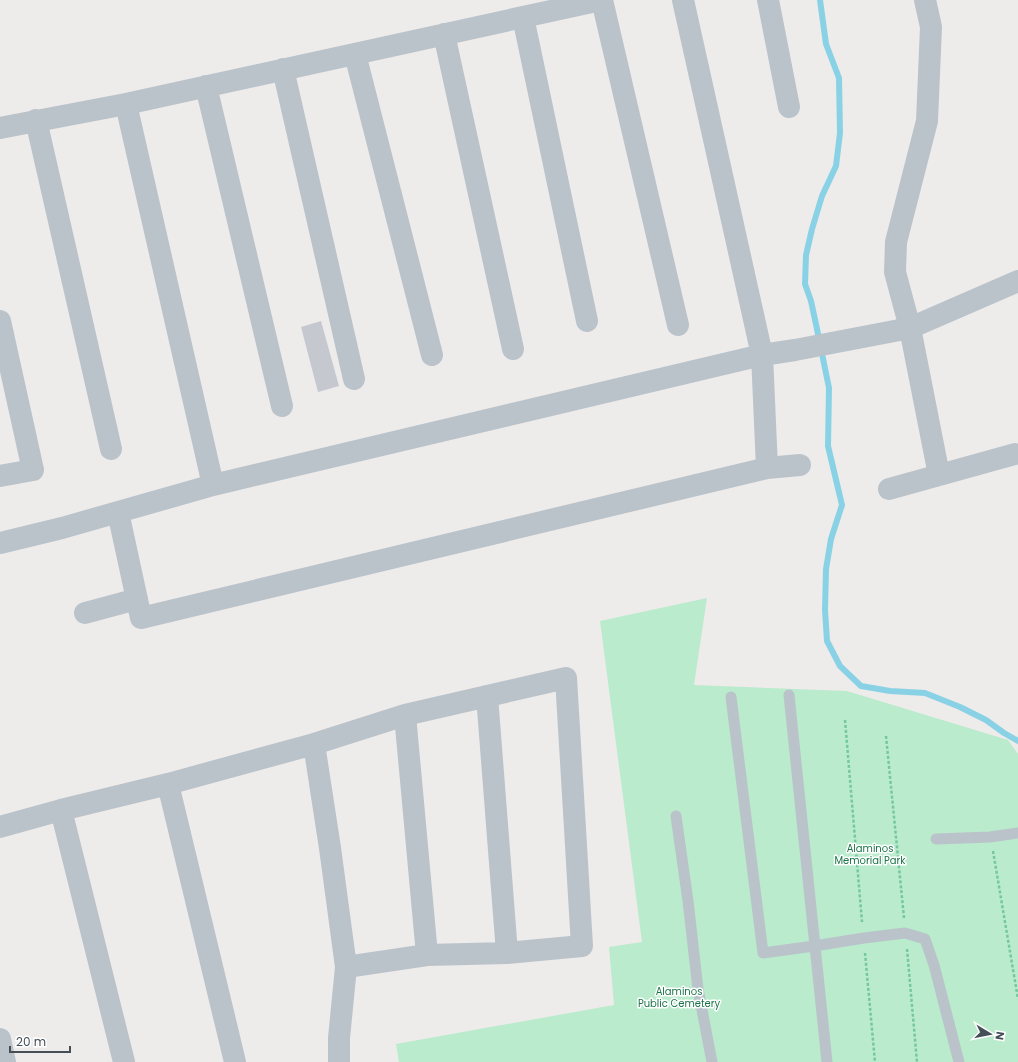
<svg xmlns="http://www.w3.org/2000/svg" width="1018" height="1062" font-family="Poppins,sans-serif">
  <style>
    .green { fill: #baebcd }
    .lines { fill: none; stroke-linecap: round; stroke-linejoin: round }
    .stream { stroke: #89d2e6; stroke-width: 6 }
    .building { fill: #c5c8ce }
    .path { stroke: #75c79e; stroke-width: 2.5; stroke-dasharray: 3 2; stroke-linecap: butt }
    .service { stroke: #bac3ca; stroke-width: 11 }
    .minor { stroke: #bac3ca; stroke-width: 22 }
    .labels { text-anchor: middle; dominant-baseline: central; stroke-width: 3; stroke-linejoin: round; paint-order: stroke }
    .park-label { font-size: 10px; fill: #1b7347; stroke: #fff }
  </style>
  <rect width="100%" height="100%" fill="#eeebeb"/>
  <path class="green" d="M 707,598 L 694,685 L 847,691 L 1008,740 L 1018,754 L 1018,1062 L 399,1062 L 396,1044 L 614,1005 L 609,947 L 642,942 L 600,621 Z"/>
  <g class="lines">
    <path class="stream" d="M 820,0 L 826,44 L 839,78 L 840,133 L 836,166 L 822,196 L 812,229 L 806,255 L 805,284 L 811,301 L 817,329 L 829,388 L 828,446 L 842,505 L 831,539 L 826,569 L 825,610 L 827,641 L 840,666 L 861,686 L 890,691 L 925,693 L 960,707 L 986,720 L 1004,733 L 1018,741"/>
  </g>
  <path class="building" d="M 321,321 L 339,386 L 318,392 L 301,327 Z"/>
  <g class="lines">
    <path class="path" d="M 845,720 L 862,922
      M 886,736 L 904,918
      M 993,851 L 1018,999
      M 907,949 L 917,1062
      M 865,953 L 875,1062"/>
    <path class="service" d="M 789,695 L 827,1062
      M 731,697 L 763,953 L 814,946 L 864,938 L 905,933 L 925,939 L 934,965 L 959,1062
      M 676,816 L 688,901 L 698,989 L 712,1062
      M 936,839 L 990,837 L 1018,833"/>
    <path class="minor" d="M 602,0 L 678,325
      M 683,0 L 762,355 L 767,468
      M 768,0 L 789,107
      M 925,0 L 931,27 L 927,121 L 896,242 L 895,272 L 910,328 L 939,475
      M 523,17 L 587,321
      M 444,34 L 513,349
      M 355,54 L 432,355
      M 283,69 L 354,379
      M 206,86 L 282,406
      M 126,104 L 213,485
      M 36,120 L 111,449
      M 0,128 L 126,104 L 601,0
      M 0,321 L 33,470 L 0,476
      M 889,489 L 1015,454
      M 118,512 L 141,618 L 767,468 L 800,465
      M 0,543 L 62,528 L 213,485 L 762,355 L 795,350 L 910,328 L 1018,281
      M 85,613 L 137,599
      M 487,696 L 507,953
      M 405,715 L 427,955
      M 314,744 L 330,848 L 346,967 L 339,1038 L 339,1062
      M 168,784 L 235,1062
      M 61,810 L 124,1062
      M 0,827 L 61,810 L 168,784 L 314,744 L 405,715 L 566,678 L 582,946 L 507,953 L 427,955 L 346,967
      M 0,1039 L 5,1062"/>
  </g>
  <g class="labels">
    <g class="park-label">
      <text x="870" y="848">Alaminos<tspan x="870" dy="12">Memorial Park</tspan></text>
      <text x="679" y="991">Alaminos<tspan x="679" dy="12">Public Cemetery</tspan></text>
    </g>
  </g>
  <g transform="translate(990 1034) rotate(100)" stroke="#ffffff" stroke-width="3" paint-order="stroke">
  <path d="M0-3L7 15L0 10L-7 15Z" fill="#454f57"/>
  <text y="-6" font-size="11" font-weight="bold" text-anchor="middle" fill="#454f57">N</text>
  </g>
  <path d="M10 1046v6h60v-6" fill="none" stroke="#454f57" stroke-width="2"/>
  <text x="16" y="1046" font-size="12" fill="#454f57" stroke="#ffffff" stroke-width="3" paint-order="stroke">20 m</text>
</svg>
